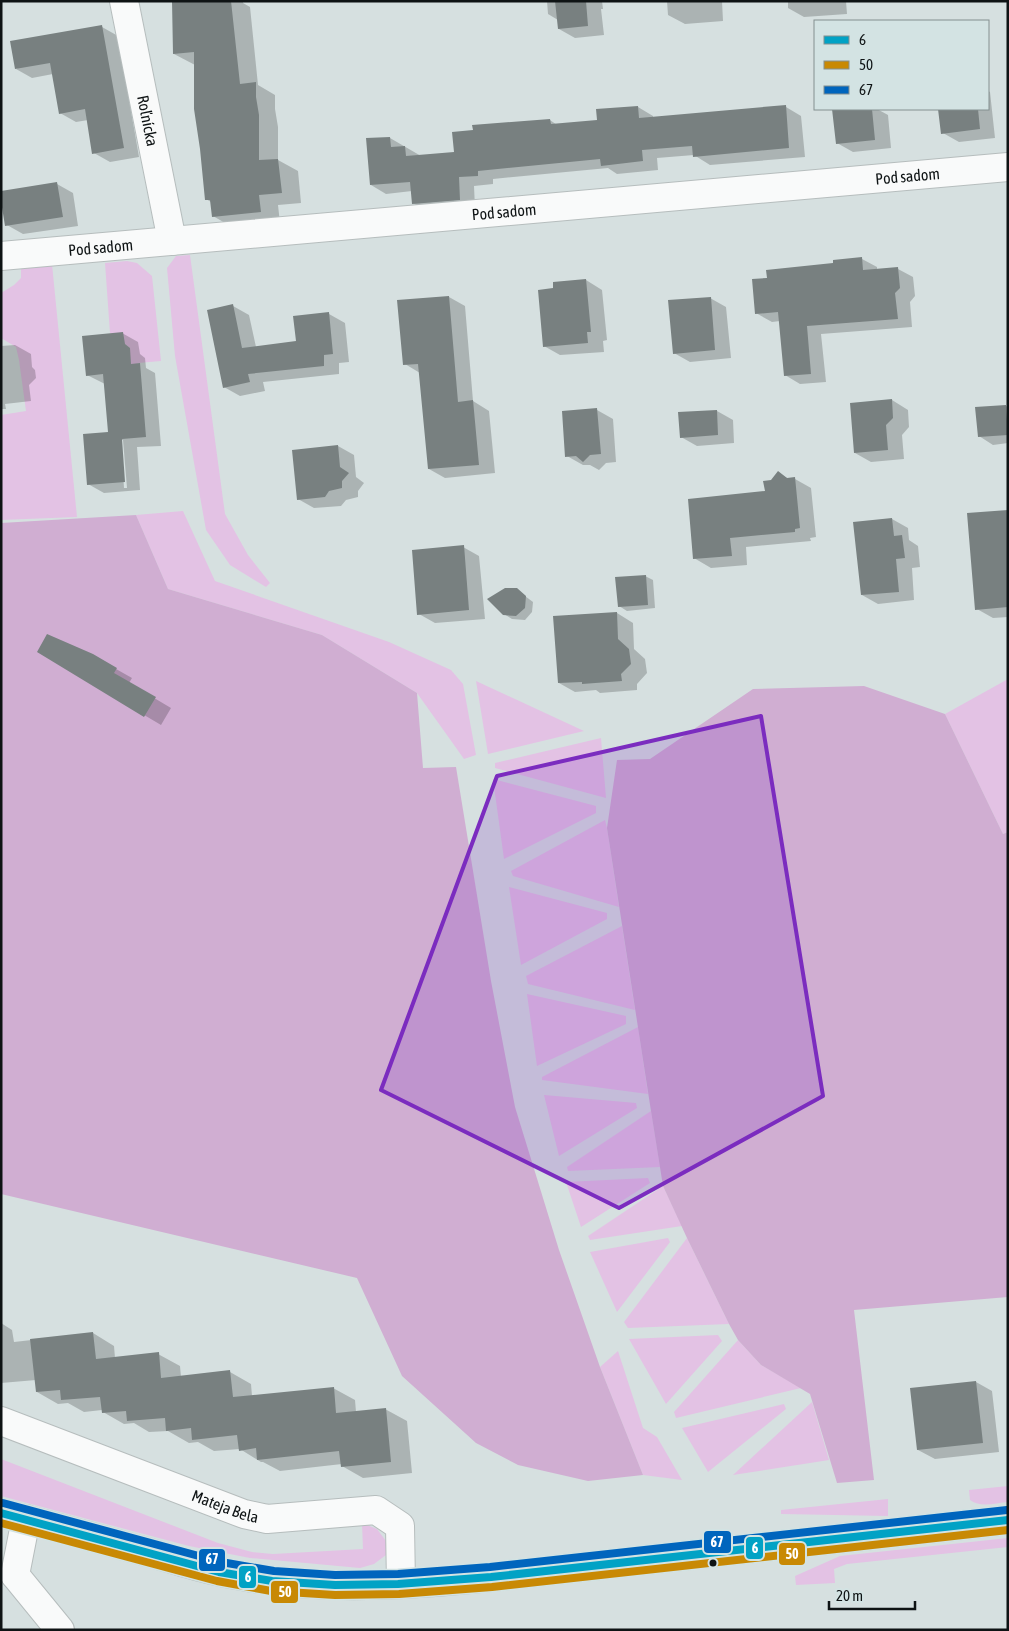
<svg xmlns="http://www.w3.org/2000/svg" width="1009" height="1631" font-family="'Asap Condensed',sans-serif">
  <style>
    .green { fill: #e3c2e4 }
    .forest { fill: #d0aed2 }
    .shadow { fill: #0003; fill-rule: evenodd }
    .building { fill: #788080 }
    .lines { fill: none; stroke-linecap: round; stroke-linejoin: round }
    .minor-casing { stroke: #b6bdbd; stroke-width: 30 }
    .minor { stroke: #f9fafa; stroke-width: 28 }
    .bus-1-casing { stroke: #d3e3e3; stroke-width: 11 }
    .bus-2-casing { stroke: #d3e3e3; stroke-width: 11 }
    .bus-3-casing { stroke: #d3e3e3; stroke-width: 11 }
    .bus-1 { stroke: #01a2c5; stroke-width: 8 }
    .bus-2 { stroke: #c88904; stroke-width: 8 }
    .bus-3 { stroke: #0065bd; stroke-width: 8 }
    .marked { fill: #7b2cbf; fill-opacity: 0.2; stroke: #7b2cbf; stroke-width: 4; stroke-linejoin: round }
    .bus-dot { fill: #0e1314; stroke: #d3e3e3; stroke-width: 2 }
    .labels { text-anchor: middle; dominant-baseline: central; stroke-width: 5; stroke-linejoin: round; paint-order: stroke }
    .street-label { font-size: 16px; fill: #0e1314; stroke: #d3e3e3 }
    .line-badge { stroke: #d3e3e3; stroke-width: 2 }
    .badge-label { font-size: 14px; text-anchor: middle; font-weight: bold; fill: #fff }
  </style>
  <rect width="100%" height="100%" fill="#d6e0e0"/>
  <path class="green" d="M 190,255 L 225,514 L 248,555 L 270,583 L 266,587 L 230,565 L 206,530 L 175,356 L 167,268 L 176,256 Z
    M 127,261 L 137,263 L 152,276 L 161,361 L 138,363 L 127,371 L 130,354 L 130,348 L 110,333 L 105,263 Z
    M 52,264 L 77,517 L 1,520 L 1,415 L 26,411 L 19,360 L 16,347 L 1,338 L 1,293 L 14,285 L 21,278 L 21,267 Z
    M 183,511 L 215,581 L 389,642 L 451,670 L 463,684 L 476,755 L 464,759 L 417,693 L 322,635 L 168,589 L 136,515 Z
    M 1008,679 L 1008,832 L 1003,834 L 945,714 Z
    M 476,681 L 584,731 L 488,754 Z
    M 601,738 L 606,798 L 495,768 L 495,763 Z
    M 493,779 L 596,806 L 596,813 L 504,859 Z
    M 605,820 L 607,828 L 619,907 L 513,876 L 511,871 Z
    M 509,887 L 607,913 L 607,919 L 521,965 Z
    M 622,926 L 635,1010 L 528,984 L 526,976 Z
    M 527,994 L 626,1016 L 626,1024 L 537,1066 Z
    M 638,1027 L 648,1094 L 542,1080 L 542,1077 Z
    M 544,1095 L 636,1103 L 637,1108 L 559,1156 Z
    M 651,1111 L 660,1167 L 568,1171 L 567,1167 Z
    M 648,1178 L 650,1183 L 581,1227 L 566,1182 Z
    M 663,1186 L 682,1226 L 590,1240 L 588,1236 Z
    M 668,1238 L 670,1242 L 617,1312 L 590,1252 Z
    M 687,1238 L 729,1324 L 628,1328 L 624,1322 Z
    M 718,1335 L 722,1341 L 666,1404 L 629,1339 Z
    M 738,1340 L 761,1365 L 801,1388 L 676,1418 L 674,1412 Z
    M 618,1351 L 643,1428 L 657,1437 L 682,1480 L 643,1475 L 600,1367 Z
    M 812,1402 L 829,1460 L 733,1475 Z
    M 784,1404 L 786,1409 L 708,1472 L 682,1428 Z
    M 1,1459 L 218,1543 L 252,1552 L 273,1554 L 363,1549 L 362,1523 L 377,1529 L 386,1541 L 386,1555 L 374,1564 L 360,1568 L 250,1558 L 189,1546 L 1,1496 Z
    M 1008,1486 L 1008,1502 C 995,1503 981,1508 970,1500 L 969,1490 Z
    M 888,1499 L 888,1516 L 781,1514 L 781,1510 Z
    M 1008,1538 L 1008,1547 L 847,1564 L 834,1569 L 835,1583 L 796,1585 L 795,1576 L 840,1556 Z"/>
  <path class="forest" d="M 136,515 L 168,589 L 322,635 L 417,693 L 423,768 L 456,767 L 491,981 L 515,1107 L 559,1250 L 600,1367 L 643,1475 L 588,1481 L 518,1465 L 476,1443 L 402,1376 L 357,1278 L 1,1194 L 1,523 Z
    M 864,686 L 945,714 L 1003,834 L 1008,832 L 1008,1297 L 854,1310 L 874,1480 L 837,1483 L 810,1394 L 761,1365 L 738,1340 L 729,1324 L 687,1238 L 663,1186 L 651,1111 L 607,828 L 617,760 L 650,759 L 753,689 Z"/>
  <path class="shadow" d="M 172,1 L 243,1 L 243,3 L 250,7 L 258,85 L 275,95 L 275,109 L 278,127 L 278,160 L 298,171 L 301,203 L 278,205 L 280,223 L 232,227 L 213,216 L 211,202 L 206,199 L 195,65 L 174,54 L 174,10 Z
    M 547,1 L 602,1 L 603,9 L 601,9 L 604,35 L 575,38 L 559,29 L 558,20 L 548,14 Z
    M 667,1 L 722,1 L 723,21 L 685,24 L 668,15 Z
    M 788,1 L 846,1 L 847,14 L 804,17 L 788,8 Z
    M 102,27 L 118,36 L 139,157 L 110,162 L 94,153 L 88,120 L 76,122 L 60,113 L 53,74 L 32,78 L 16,69 Z
    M 988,91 L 990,92 L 995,138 L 959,142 L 943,133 L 940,109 L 988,109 Z
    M 638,107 L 653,116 L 653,118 L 786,107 L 801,116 L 805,157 L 710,165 L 694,155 L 657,158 L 658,170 L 617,174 L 608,168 L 493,179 L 493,184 L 474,186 L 475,208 L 429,212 L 413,203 L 412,191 L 386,194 L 371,185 L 390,138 L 421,156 L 456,153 L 550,120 L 557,125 L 598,121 Z
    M 845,109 L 877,109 L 888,115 L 891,148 L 853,152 L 837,143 L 834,110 Z
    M 57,184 L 73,193 L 78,226 L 23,234 L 7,225 Z
    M 862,259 L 877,267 L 877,270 L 898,269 L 913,277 L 915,296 L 910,302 L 912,327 L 821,334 L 826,382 L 800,384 L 785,375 L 780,321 L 772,322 L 756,313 L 768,279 Z
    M 586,280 L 602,290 L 607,340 L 603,341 L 604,352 L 560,355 L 544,346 L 555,289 Z
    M 449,297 L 465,306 L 473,401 L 489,411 L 495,473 L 445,478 L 429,469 L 420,373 L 405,364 Z
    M 710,298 L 726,307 L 731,358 L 690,362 L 674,353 Z
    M 233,306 L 249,315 L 256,347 L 298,342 L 329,314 L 345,323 L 349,362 L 339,363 L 339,374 L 263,382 L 265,391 L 240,396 L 224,387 Z
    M 122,333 L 138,342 L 140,354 L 145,358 L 146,368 L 155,373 L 161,446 L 137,447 L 140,490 L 104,493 L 88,484 L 109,433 L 105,384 L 87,375 ZM 121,440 L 123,440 L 127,488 L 124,488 Z
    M 15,345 L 31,354 L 32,367 L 35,370 L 36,378 L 29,385 L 31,401 L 5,404 L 6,409 L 1,409 L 1,346 Z
    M 892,400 L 908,410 L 909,427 L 902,435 L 904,459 L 871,462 L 855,453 Z
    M 1006,406 L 1008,407 L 1008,443 L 993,445 L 979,436 Z
    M 597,410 L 613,419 L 616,462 L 606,463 L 599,470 L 590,465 L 583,465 L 567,456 Z
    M 717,411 L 733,420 L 734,443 L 697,446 L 681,437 Z
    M 338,446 L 354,455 L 356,477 L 364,483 L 358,491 L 358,497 L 346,500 L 341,506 L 314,508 L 298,499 Z
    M 778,473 L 789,479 L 795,479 L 811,488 L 816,537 L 810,538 L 811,541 L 746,547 L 747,565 L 711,568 L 694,558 L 766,493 L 772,481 Z
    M 1008,511 L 1008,617 L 993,618 L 977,609 Z
    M 892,519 L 908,528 L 909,540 L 918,546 L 920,567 L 912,568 L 914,600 L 878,604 L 862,595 Z
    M 463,547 L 479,556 L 485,619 L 435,623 L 419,614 Z
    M 645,576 L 653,580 L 655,608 L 627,611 L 619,606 Z
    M 517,590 L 533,602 L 532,612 L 525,620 L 512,619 L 504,614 Z
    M 617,613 L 633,623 L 634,649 L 645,659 L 647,673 L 637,684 L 637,690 L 600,693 L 596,690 L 575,692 L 559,683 Z
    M 38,652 L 109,665 L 132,678 L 129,683 L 171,708 L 161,725 Z
    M 1,1323 L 12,1330 L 14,1342 L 93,1333 L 114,1346 L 115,1358 L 158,1354 L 180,1366 L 181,1377 L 230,1372 L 251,1384 L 252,1396 L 333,1388 L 355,1400 L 356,1412 L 385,1409 L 407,1421 L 412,1473 L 363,1478 L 342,1466 L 342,1464 L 280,1471 L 263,1462 L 261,1462 L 240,1449 L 214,1451 L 198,1442 L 189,1443 L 168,1431 L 149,1432 L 134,1423 L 124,1424 L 103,1412 L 102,1410 L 84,1412 L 68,1403 L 58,1404 L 37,1392 L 36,1380 L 1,1383 Z
    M 976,1382 L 992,1391 L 999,1452 L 935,1459 L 918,1450 L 912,1389 Z"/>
  <path class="building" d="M 172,1 L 231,1 L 240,84 L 256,82 L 256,97 L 259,115 L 259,160 L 278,159 L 282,193 L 259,195 L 261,212 L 212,217 L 210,200 L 205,200 L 200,149 L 194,109 L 194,52 L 173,54 Z
    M 555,1 L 586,1 L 588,26 L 558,29 Z
    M 102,25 L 124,148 L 92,154 L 85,109 L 59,114 L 50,63 L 15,69 L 10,41 Z
    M 786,105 L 789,148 L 693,157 L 692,146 L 642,150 L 643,161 L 601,166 L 600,159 L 478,171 L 478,176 L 459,177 L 460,200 L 412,204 L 410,182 L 370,185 L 366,138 L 390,137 L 391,147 L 405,146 L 406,156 L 454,152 L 452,132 L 473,130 L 472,125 L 550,119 L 551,124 L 597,120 L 596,109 L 638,106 L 639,118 Z
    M 832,109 L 872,109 L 875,140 L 836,144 Z
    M 938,109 L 978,109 L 980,129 L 941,134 Z
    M 57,182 L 63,217 L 5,226 L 1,201 L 1,191 Z
    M 862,257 L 863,270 L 898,267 L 900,288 L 895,293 L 898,319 L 807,326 L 811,374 L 784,376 L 778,312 L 755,314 L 752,279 L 767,278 L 766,270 L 833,263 L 833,260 Z
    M 586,279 L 591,332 L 587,332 L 588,343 L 543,347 L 538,290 L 553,288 L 553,282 Z
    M 449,296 L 458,402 L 473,400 L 479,465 L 428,469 L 418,364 L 403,365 L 397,300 Z
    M 711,297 L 715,350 L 673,354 L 668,300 Z
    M 233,304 L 242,348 L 296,341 L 293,316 L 329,312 L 333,354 L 324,355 L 324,366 L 248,374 L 250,382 L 223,388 L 207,310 Z
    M 123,332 L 125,344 L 130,348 L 131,364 L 140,363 L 146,437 L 122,439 L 125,482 L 87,485 L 83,434 L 108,432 L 103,374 L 86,376 L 82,336 Z
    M 892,399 L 893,418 L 886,425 L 888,450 L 854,453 L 850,403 Z
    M 1006,405 L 1008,435 L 978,437 L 975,407 Z
    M 597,408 L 601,454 L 590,455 L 583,462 L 576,456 L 565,457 L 562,411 Z
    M 717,410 L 718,435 L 680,438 L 678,412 Z
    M 338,445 L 340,467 L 349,473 L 342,481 L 342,488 L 329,491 L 325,497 L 297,500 L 292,450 Z
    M 778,471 L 787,478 L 795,477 L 800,528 L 795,529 L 795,532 L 730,538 L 732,556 L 693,559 L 688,499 L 765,491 L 763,481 L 771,480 Z
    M 1008,510 L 1008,607 L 975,610 L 967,513 Z
    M 892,518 L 894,536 L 902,535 L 905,558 L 896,559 L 899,592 L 861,595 L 853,522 Z
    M 464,545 L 469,610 L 417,615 L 412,550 Z
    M 646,575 L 648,605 L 618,607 L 615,577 Z
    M 505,588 L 517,588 L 526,596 L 525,608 L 516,616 L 503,615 L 487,599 Z
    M 617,612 L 618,639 L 629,649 L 631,664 L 621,674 L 622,681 L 582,684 L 582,682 L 558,683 L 553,616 Z
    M 47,634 L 93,654 L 117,668 L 114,673 L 156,697 L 144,717 L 37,652 Z
    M 93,1332 L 96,1359 L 159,1352 L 161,1378 L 230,1370 L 233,1397 L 334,1387 L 336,1413 L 386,1408 L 391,1462 L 341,1467 L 339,1451 L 257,1460 L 256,1448 L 239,1451 L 237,1435 L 192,1440 L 191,1428 L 166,1431 L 165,1418 L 127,1421 L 126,1411 L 102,1413 L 100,1397 L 61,1400 L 60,1390 L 36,1392 L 30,1339 Z
    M 976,1381 L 983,1443 L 917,1450 L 910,1388 Z"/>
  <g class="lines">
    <g class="minor-casing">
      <g id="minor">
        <path id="s1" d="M 124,1 L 172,241"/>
        <path id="s2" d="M 1,256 L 1008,167"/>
        <path id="s3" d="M 1,1421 L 244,1514 L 267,1519 L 376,1510 L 400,1526 L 401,1584"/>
        <path d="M 1,1513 C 51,1525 101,1540 151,1553 C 181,1562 211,1571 242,1576 C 322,1591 411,1585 491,1577 L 1008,1520"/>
        <path d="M 15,1575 L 60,1630"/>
        <path d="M 15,1575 L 26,1519"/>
      </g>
    </g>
    <use href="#minor" class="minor"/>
    <g class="bus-1-casing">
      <path id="bus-1" d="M 1,1513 L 219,1572 L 272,1581 L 335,1585 L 398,1584 L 491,1577 L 1008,1520"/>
    </g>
    <g class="bus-2-casing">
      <path id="bus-2" d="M 1,1523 L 217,1581 L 271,1591 L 335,1595 L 399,1594 L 492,1587 L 1008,1530"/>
    </g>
    <g class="bus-3-casing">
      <path id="bus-3" d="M 3,1503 L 221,1562 L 274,1571 L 335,1575 L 398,1574 L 490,1567 L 1007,1510"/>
    </g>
    <use href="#bus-1" class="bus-1"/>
    <use href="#bus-2" class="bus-2"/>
    <use href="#bus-3" class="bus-3"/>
  </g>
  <path class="marked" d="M 761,716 L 823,1096 L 619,1208 L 381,1090 L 497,776 Z"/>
  <circle class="bus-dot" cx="713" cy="1563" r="4.5"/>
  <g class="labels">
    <g class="street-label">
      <text stroke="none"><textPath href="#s1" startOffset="122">Roľnícka</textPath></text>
      <text stroke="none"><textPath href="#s2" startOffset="910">Pod sadom</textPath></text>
      <text stroke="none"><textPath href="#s2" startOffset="505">Pod sadom</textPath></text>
      <text stroke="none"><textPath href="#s2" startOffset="100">Pod sadom</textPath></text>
      <text stroke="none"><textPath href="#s3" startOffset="240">Mateja Bela</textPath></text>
    </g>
  </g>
  <g class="line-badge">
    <rect x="703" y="1530" width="29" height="24" rx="5" fill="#0065bd"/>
    <rect x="745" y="1536" width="19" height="24" rx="5" fill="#01a2c5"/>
    <rect x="778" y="1542" width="28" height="24" rx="5" fill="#c88904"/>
    <rect x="198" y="1548" width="28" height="24" rx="5" fill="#0065bd"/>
    <rect x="238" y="1565" width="19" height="24" rx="5" fill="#01a2c5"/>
    <rect x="270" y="1580" width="29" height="24" rx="5" fill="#c88904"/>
  </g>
  <g class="badge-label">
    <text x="717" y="1547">67</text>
    <text x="755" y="1553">6</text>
    <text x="792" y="1559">50</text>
    <text x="212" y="1564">67</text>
    <text x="248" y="1582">6</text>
    <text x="285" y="1597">50</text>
  </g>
  <rect width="1009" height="1631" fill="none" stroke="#0e1314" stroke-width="5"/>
  <rect x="814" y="20" width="175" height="90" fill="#d3e3e3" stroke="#849090"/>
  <rect x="824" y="36" width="25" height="8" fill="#01a2c5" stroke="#849090"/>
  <text x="859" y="45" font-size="15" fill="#0e1314">6</text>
  <rect x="824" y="61" width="25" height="8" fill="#c88904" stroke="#849090"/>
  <text x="859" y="70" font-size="15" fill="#0e1314">50</text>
  <rect x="824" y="86" width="25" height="8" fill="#0065bd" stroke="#849090"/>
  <text x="859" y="95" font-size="15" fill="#0e1314">67</text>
  <path d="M829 1601v8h86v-8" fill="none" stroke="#0e1314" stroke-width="2.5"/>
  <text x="836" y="1601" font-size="15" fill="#0e1314" stroke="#d3e3e3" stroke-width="4" paint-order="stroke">20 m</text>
</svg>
